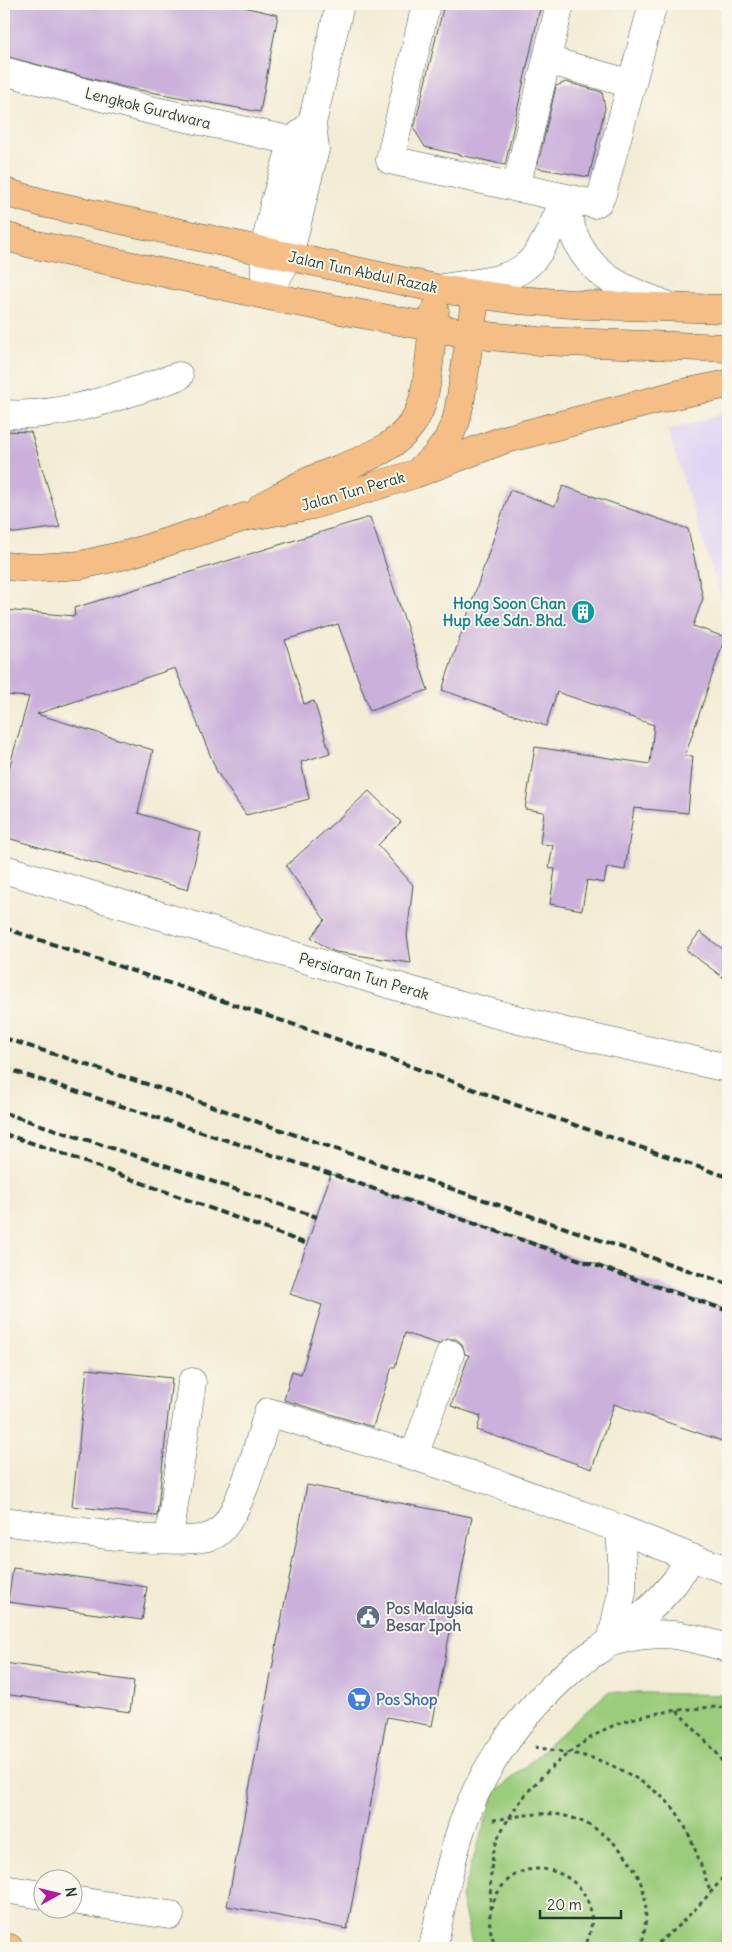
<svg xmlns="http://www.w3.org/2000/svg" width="732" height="1952" font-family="Delius,sans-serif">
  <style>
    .built { fill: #e0d4f4 }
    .green { fill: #9bcc7b; stroke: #5d8458 }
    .building { fill: #cab0db }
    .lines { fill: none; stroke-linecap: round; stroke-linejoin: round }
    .minor-casing { stroke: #3f574c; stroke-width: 29 }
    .major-casing { stroke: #3f574c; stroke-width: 29 }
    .highway-casing { stroke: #3f574c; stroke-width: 29 }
    .path { stroke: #3f574c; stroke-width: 3; stroke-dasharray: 4 4; stroke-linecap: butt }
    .minor { stroke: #fff; stroke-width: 28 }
    .major { stroke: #f5be86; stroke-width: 28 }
    .highway { stroke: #f5be86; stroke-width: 28 }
    .rail { stroke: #1f3d34; stroke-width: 4; stroke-dasharray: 8 4; stroke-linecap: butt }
    .labels { text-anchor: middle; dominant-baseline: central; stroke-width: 4; stroke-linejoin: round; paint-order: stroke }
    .street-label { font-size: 15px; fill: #1f3d34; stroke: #fbf7ec }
    .culture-label { font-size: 15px; font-weight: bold; fill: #0d838f; stroke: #fbf7ec; text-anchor: end }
    .service-label { font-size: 15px; font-weight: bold; fill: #4e5e75; stroke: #fbf7ec; text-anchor: start }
    .shop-label { font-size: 15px; font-weight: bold; fill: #366cbe; stroke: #fbf7ec; text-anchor: start }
  </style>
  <rect width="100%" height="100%" fill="#fbf7ec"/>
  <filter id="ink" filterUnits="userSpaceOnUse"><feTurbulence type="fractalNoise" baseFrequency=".02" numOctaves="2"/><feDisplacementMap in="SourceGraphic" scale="10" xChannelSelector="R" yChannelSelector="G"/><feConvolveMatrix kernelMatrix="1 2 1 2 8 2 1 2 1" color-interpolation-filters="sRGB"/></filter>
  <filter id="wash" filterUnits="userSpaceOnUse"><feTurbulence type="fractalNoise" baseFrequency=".0096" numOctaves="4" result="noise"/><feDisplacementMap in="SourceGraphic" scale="20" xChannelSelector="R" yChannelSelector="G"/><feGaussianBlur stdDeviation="1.12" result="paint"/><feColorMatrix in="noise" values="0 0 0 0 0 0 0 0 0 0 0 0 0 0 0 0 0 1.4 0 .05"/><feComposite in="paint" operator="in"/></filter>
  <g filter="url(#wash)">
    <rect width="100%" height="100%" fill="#f3ecd5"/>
    <path class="built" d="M 728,412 L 728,620 L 668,431 Z"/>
    <path class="green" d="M 608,1692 L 728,1695 L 728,1948 L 473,1948 L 461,1897 L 494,1794 Z"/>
    <g id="blocks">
      <path class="building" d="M 4,4 L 231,4 L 278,15 L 260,112 L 123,87 L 4,56 Z
        M 444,4 L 541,4 L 505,165 L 425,147 L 414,129 Z
        M 566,82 L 602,92 L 605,108 L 589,177 L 537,168 L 556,86 Z
        M 4,431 L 31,432 L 60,527 L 16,533 L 4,532 Z
        M 563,486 L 688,529 L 703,598 L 693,626 L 725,637 L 685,756 L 693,756 L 688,813 L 634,808 L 625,870 L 607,867 L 604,883 L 587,880 L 582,910 L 550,904 L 555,869 L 549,868 L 553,845 L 540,844 L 544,812 L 525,809 L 535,747 L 650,764 L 654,725 L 557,692 L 546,726 L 442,690 L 510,490 L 555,506 Z
        M 370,517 L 428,690 L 370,711 L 338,624 L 285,640 L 304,704 L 314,701 L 330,753 L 301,762 L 309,799 L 246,815 L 217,772 L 175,668 L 37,714 L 153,750 L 138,813 L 201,833 L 188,890 L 4,837 L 4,786 L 29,697 L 4,695 L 4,610 L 75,616 L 74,608 Z
        M 369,791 L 401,822 L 378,845 L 413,885 L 407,935 L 411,963 L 336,952 L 328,949 L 311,937 L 325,920 L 286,866 Z
        M 700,932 L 728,953 L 728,981 L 686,950 Z
        M 331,1174 L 728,1309 L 728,1443 L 614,1404 L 592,1469 L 477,1430 L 481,1416 L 451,1406 L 469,1355 L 465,1354 L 462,1344 L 456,1339 L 448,1339 L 438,1344 L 405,1333 L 395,1367 L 392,1367 L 373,1427 L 284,1400 L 292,1371 L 301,1374 L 322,1305 L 290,1294 Z
        M 87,1369 L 172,1378 L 157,1516 L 72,1506 Z
        M 307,1485 L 472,1517 L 432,1726 L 387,1717 L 347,1929 L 227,1906 Z
        M 13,1568 L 147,1587 L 142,1620 L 8,1602 Z
        M 4,1663 L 134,1681 L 130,1712 L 4,1694 Z"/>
    </g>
  </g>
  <g filter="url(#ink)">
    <use href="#blocks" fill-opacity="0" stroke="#3f574c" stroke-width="1"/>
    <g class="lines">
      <g class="minor-casing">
        <path id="minor" d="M 426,4 L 390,160 L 594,204 L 599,201 L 602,194 L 653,4
          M 547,60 L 632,84
          M 4,71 L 150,110 L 293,141
          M 516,188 L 560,4
          M 565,199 C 567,210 569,223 573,233 C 591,279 627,290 669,306
          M 265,274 L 264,252 L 274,205 L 293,141 L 306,129
          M 444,288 C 470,283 505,283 526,266 C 543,253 556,218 565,199
          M 267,295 L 289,256 L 315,149 L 312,123 L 340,4
          M 4,414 C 65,418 122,395 179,376
          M 4,869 L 446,1001 L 574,1034 L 728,1068
          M 414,1456 L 450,1354
          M 4,1521 C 42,1526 188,1551 216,1534 C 239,1520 260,1439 268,1412 L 414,1456 L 493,1482 L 620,1529 L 622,1560 L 622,1592 L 611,1642
          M 620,1529 L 689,1557
          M 169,1539 L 192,1382
          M 615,1641 C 661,1628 683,1635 728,1648
          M 4,1889 L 42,1895
          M 72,1900 L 170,1915
          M 433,1948 C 441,1907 449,1866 462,1826 C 483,1764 523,1712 572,1669 C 583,1659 597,1651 609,1643 C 632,1626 656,1605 674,1583 C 680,1576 684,1566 689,1557 L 728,1570"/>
      </g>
      <g class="major-casing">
        <path id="major" d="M 4,192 L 43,203 L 439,289 L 518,300 L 586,305 L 728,309
          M 4,236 L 32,244 L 292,301 L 469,334 L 539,341 L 728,348
          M 422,468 L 435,457 L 447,441 L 456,421 L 461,397 L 476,294
          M 262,507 C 276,499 290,490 305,483 C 345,463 401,456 420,409 C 430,381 430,341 435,311
          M 4,566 L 36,568 L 81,565 L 129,554 L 245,517 L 313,505 L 415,474 L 503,440 L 679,394 L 728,384"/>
      </g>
      <g class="highway-casing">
        <path id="highway" d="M 4,1947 L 9,1948"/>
      </g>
      <path class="path" d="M 303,4 L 313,6
        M 677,1711 L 716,1752 L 728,1771
        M 535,1747 C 555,1751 578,1753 598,1760 C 622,1768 663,1792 677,1813 C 693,1838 701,1866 711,1894
        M 493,1820 C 515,1817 538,1811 561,1815 C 600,1822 639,1859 645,1899 C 647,1916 645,1932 641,1948
        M 490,1909 C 491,1886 489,1860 498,1838 C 520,1792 561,1753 606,1729 C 629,1717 665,1711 690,1709 C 703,1708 716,1706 728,1708
        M 497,1948 C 489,1933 487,1917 494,1900 C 522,1835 619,1882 584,1948
        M 652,1948 C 681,1925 706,1900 728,1871"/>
      <use href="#minor" class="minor"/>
      <use href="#major" class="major"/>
      <use href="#highway" class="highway"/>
      <path class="rail" d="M 4,928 L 331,1037 L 519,1106 L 728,1177
        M 4,1038 L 162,1089 L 728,1284
        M 4,1068 L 328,1173 L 728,1311
        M 4,1113 L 164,1165 L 317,1217
        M 4,1134 L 50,1149 L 307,1244"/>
    </g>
  </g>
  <defs>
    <g id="building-disc" transform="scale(1.25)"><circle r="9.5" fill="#0f9aa8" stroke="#fbf7ec"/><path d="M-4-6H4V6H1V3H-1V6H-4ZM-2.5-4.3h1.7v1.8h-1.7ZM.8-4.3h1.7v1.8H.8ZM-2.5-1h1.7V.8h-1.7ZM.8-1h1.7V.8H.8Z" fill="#fff"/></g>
    <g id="civic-disc" transform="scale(1.25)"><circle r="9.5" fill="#5c6f8a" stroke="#fbf7ec"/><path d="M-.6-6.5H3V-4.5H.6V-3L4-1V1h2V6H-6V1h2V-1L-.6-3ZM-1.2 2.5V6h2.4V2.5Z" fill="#fff"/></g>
    <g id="supermarket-disc" transform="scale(1.25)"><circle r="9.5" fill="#3f7fe0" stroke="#fbf7ec"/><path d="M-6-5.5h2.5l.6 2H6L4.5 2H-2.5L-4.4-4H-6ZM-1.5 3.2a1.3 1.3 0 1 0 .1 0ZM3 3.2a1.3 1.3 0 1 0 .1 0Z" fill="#fff"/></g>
  </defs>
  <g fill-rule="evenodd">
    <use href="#building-disc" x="583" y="612"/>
    <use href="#civic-disc" x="368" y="1617"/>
    <use href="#supermarket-disc" x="359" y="1699"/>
  </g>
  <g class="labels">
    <g class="street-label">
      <text transform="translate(148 108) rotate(14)">Lengkok Gurdwara</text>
      <text transform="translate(363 272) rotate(12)">Jalan Tun Abdul Razak</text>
      <text transform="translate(353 491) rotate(-16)">Jalan Tun Perak</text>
      <text transform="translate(364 976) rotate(16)">Persiaran Tun Perak</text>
    </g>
    <g class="culture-label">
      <text x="566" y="603">Hong Soon Chan<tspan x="566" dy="17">Hup Kee Sdn. Bhd.</tspan></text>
    </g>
    <g class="service-label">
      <text x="386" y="1608">Pos Malaysia<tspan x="386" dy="17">Besar Ipoh</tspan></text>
    </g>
    <g class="shop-label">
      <text x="376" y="1699">Pos Shop</text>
    </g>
  </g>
  <rect width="732" height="1952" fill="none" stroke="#fbf7ec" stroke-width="20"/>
  <g transform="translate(58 1894) rotate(82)"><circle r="24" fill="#fbf7ec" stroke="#a3ada2"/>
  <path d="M0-4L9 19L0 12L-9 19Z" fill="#b5179e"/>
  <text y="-8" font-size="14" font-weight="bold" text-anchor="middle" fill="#1f3d34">N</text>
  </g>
  <path d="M540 1910v8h81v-8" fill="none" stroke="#1f3d34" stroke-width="2.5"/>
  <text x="547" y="1910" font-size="15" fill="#1f3d34" stroke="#fbf7ec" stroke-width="4" paint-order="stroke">20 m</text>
</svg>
